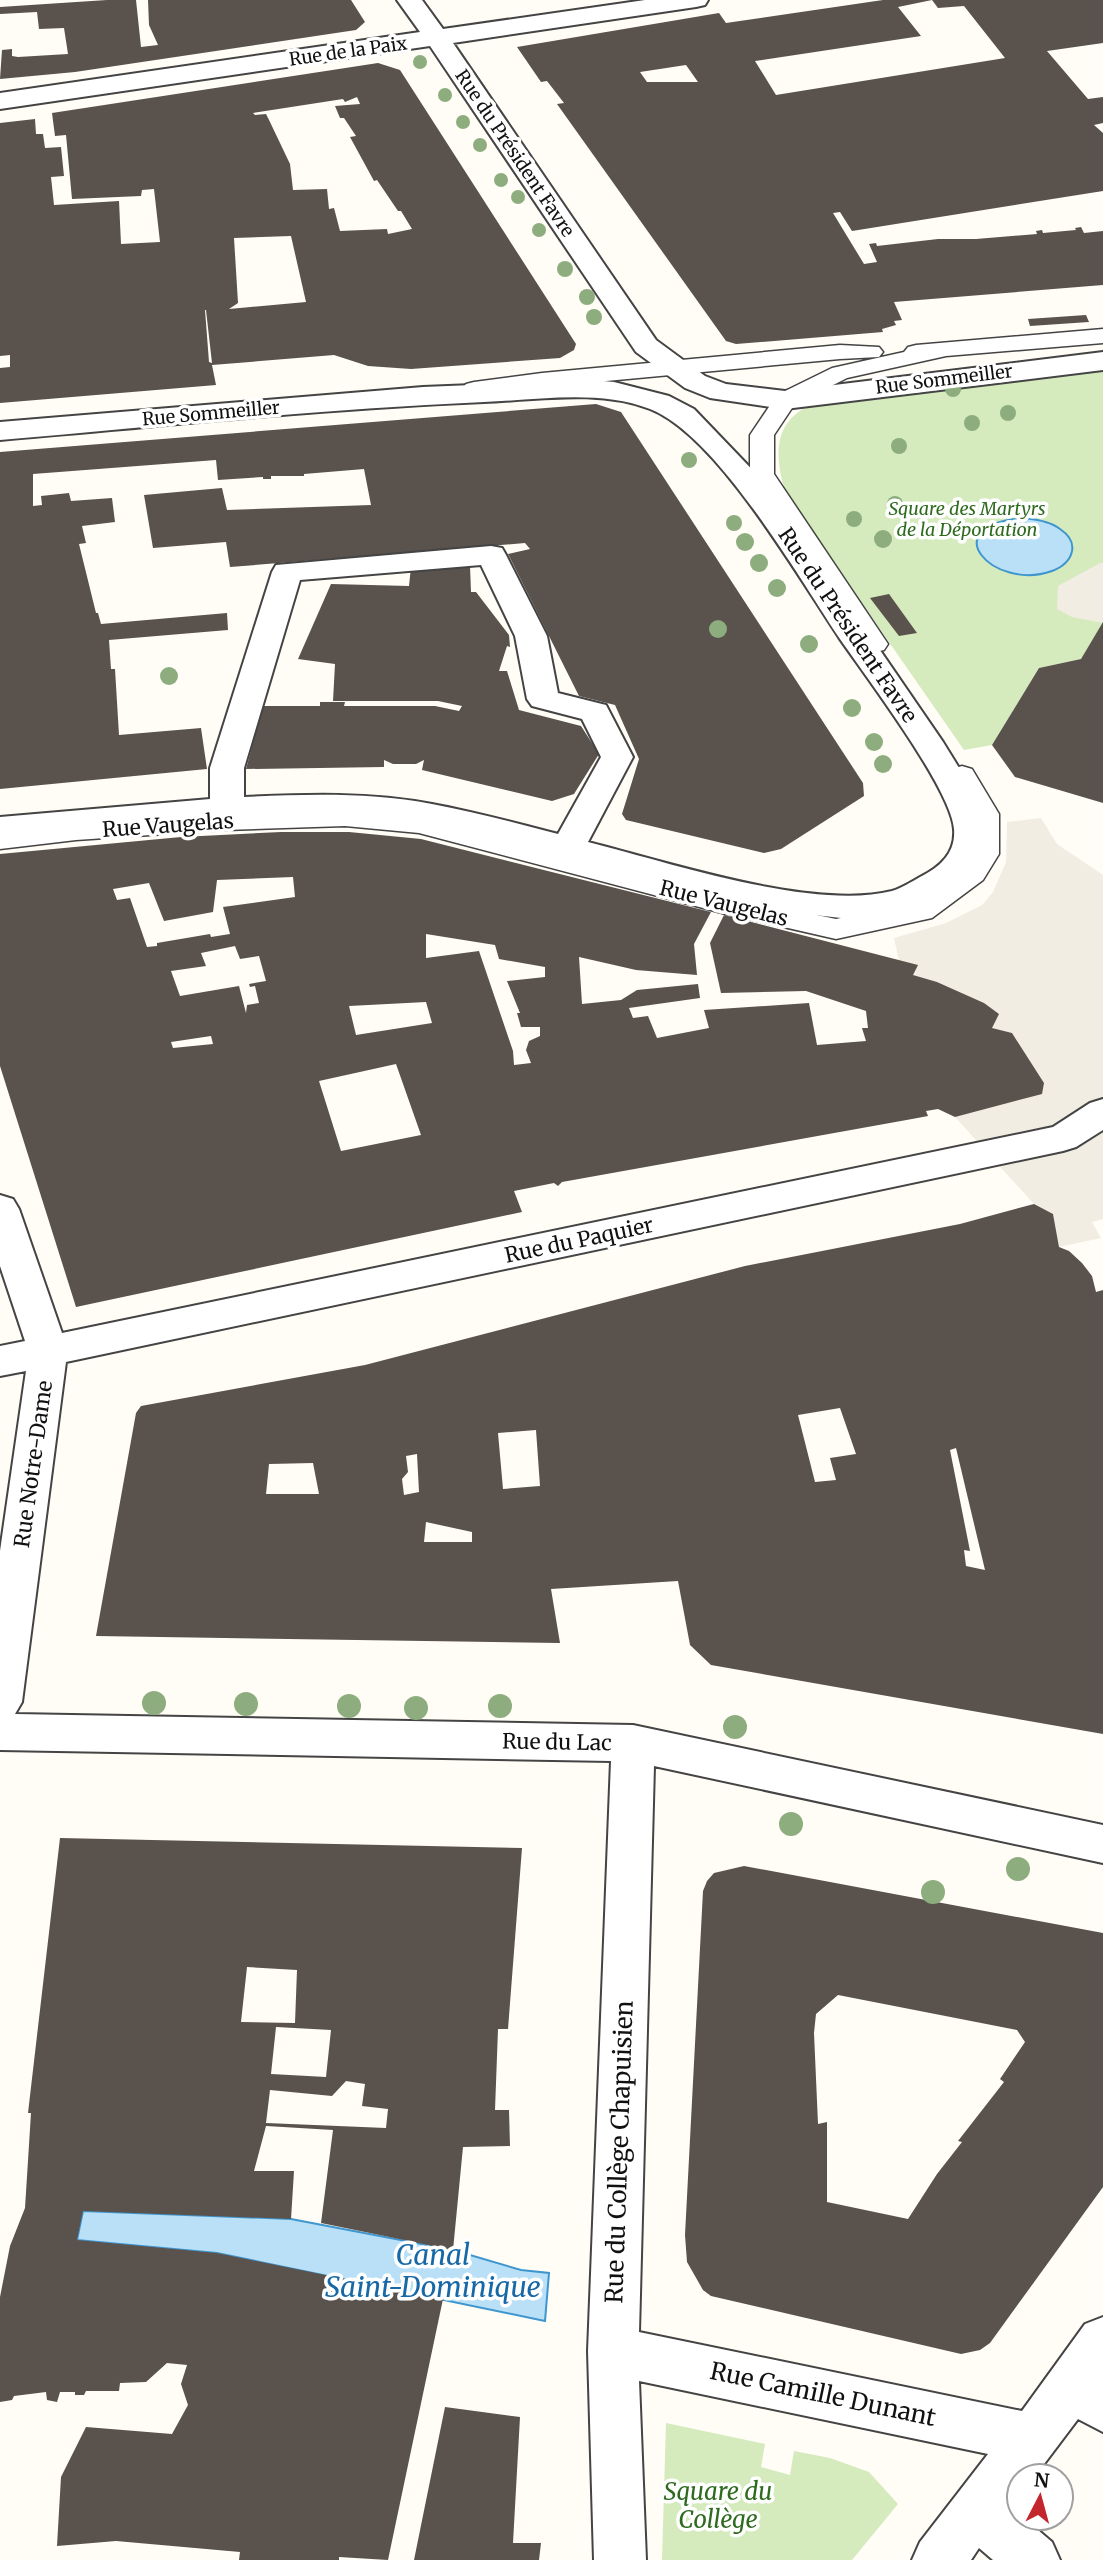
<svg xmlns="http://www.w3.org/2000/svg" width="1103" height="2560" font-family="Merriweather,serif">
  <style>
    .green { fill: #d5ebbd }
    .plaza { fill: #f1ede2 }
    .water { fill: #b9e0f7; stroke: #3f96cf; stroke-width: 2 }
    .building { fill: #5a524d; fill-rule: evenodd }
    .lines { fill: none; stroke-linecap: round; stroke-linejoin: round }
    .lane-casing { stroke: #444; stroke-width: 3 }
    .street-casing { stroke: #444; stroke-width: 4 }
    .lane { fill: #fff; fill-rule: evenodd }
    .street { fill: #fff; fill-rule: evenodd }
    .tree { fill: #8dad7f }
    .labels { text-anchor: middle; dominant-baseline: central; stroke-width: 7; stroke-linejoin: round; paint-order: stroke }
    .far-street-label { font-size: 18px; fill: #111; stroke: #fff }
    .far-park-label { font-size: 18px; font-style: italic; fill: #2f6b1f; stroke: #fff }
    .street-label { font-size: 21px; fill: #111; stroke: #fff }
    .near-street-label { font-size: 24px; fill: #111; stroke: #fff }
    .near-park-label { font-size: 24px; font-style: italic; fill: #2f6b1f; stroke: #fff }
    .near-water-label { font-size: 28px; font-style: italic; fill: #1768a6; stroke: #fff }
  </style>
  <rect width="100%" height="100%" fill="#fffdf5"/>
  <path class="green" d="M 1103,365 L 1103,623 L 1081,659 L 1039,668 L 992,745 L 964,750 L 786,494 C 774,456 772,420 815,403 Z
    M 666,2423 L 765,2444 L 761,2467 L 790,2475 L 794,2451 L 830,2458 L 869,2472 L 898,2504 L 852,2560 L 662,2560 Z"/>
  <path class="plaza" d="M 1100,563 L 1103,563 L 1103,623 L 1072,617 L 1057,609 L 1058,586 Z
    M 1041,818 L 1057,844 L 1103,875 L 1103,1219 L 1092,1222 L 1101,1238 L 1059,1247 L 1053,1214 L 1034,1204 L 955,1117 L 1041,1092 L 1044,1083 L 1012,1033 L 992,1028 L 998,1015 L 984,1003 L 937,982 L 913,975 L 917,965 L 899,961 L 894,938 L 946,923 L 982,905 L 993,892 L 1006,862 L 1007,822 Z"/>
  <path class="water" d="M 1024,518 C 1036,520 1050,521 1060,529 C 1081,543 1073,563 1052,571 C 993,592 932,525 1024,518 Z
    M 83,2211 L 291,2219 L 453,2250 L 521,2270 L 549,2273 L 545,2321 L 217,2253 L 77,2240 Z"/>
  <path class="building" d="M 107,0 L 136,0 L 141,47 L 158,45 L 149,25 L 148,0 L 351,0 L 365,22 L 356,30 L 75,72 L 0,79 L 2,50 L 12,49 L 12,56 L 18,57 L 68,54 L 64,28 L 39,29 L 37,12 L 0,14 L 0,7 Z
    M 883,0 L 1103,0 L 1103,43 L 1047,51 L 1088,99 L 1103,97 L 1103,123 L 1094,125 L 1103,133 L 1103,191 L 852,231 L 840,212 L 833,213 L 864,264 L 877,262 L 869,244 L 876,243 L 877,246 L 938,239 L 976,239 L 1037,234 L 1036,231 L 1042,230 L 1043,233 L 1076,230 L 1075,228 L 1081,227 L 1084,233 L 1103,231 L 1103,285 L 894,302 L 902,320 L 894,321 L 896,325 L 882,329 L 883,332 L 736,344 L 726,341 L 557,104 L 564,103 L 547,81 L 541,82 L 517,47 L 719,13 L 726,23 ZM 932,0 L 938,8 L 964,6 L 1005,58 L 776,95 L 755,61 L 921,36 L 898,7 ZM 686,65 L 698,82 L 647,82 L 640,72 Z
    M 378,63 L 400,70 L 576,344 L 574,350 L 560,358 L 411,369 L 368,366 L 334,355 L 212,365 L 216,385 L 0,403 L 0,368 L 10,367 L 10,355 L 0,356 L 0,123 L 35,119 L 36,134 L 43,134 L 45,148 L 61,147 L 64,176 L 51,177 L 54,205 L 119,201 L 121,244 L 160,242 L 154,189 L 142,190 L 141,196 L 72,199 L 66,135 L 55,136 L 52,113 ZM 357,97 L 360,104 L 335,106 L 340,118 L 344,118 L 356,136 L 350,137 L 374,181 L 377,180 L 398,211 L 401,211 L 412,229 L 388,234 L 387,229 L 340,231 L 334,208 L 329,209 L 327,189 L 293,190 L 290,164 L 270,122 L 266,114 L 255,115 L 253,113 L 343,99 L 345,102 ZM 291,236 L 306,302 L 229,309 L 238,303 L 234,238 ZM 205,310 L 206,310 L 212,363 L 209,362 Z
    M 1086,315 L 1089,322 L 1030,326 L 1028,319 Z
    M 596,404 L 621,412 L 863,783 L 864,796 L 781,849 L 764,853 L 626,820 L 622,814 L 639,759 L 615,705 L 579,696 L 508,554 L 530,549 L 525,543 L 230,567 L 226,542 L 153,548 L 144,495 L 222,488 L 227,510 L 371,505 L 364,469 L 304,474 L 304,476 L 271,476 L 271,479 L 263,479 L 263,477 L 218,480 L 216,460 L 33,474 L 33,506 L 42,505 L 41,496 L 69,493 L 71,501 L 112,498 L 115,522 L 82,526 L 86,543 L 79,544 L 96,613 L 98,613 L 101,624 L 227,613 L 228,630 L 109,640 L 111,669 L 115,669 L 119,735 L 201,728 L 207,769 L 0,789 L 0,452 Z
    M 470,566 L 471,592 L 476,592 L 509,635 L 510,647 L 507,646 L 499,671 L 507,671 L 519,710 L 581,726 L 599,754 L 574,794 L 552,801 L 422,770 L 424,760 L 416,764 L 393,764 L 384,760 L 384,767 L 246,769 L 263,706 L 320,706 L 320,702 L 345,702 L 344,706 L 435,706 L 459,711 L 462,706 L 438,701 L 333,701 L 335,664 L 298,659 L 331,584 L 409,586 L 411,567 Z
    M 889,594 L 917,633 L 899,636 L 870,598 Z
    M 1103,622 L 1103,803 L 1015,777 L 992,745 L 1039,668 L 1081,659 Z
    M 281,832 L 349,832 L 421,839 L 711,912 L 694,944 L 697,975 L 636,970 L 579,957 L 582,1004 L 621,1000 L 637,990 L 698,984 L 700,998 L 629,1008 L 633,1018 L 648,1016 L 657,1038 L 709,1028 L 704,1010 L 809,1003 L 817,1045 L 866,1041 L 862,1028 L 868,1028 L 866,1011 L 806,991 L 721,993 L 710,943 L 724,915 L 918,965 L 913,975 L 937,982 L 984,1003 L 999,1014 L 992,1028 L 1012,1033 L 1044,1083 L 1042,1094 L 955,1117 L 938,1109 L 926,1111 L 928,1116 L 912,1119 L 562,1182 L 558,1186 L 554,1183 L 514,1191 L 522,1212 L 76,1307 L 0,1066 L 0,854 L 181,837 ZM 293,877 L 295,897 L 223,907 L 230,934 L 211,937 L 210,934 L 157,943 L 157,946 L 147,947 L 130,898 L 117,900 L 113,889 L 149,883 L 164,921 L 213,912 L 217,880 ZM 426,934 L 495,945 L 499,959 L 545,967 L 545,977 L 507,981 L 520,1013 L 517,1013 L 521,1027 L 540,1027 L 540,1036 L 529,1041 L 526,1050 L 531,1063 L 514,1065 L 513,1051 L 479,951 L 426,958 ZM 235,946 L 240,959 L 259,956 L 266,981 L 249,984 L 250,987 L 255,986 L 259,1003 L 247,1005 L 246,1013 L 239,986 L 180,996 L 171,971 L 206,966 L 201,953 ZM 426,1002 L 432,1023 L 356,1035 L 349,1006 ZM 211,1036 L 213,1044 L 173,1048 L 171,1042 ZM 396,1064 L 421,1135 L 341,1151 L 319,1081 Z
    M 1034,1204 L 1053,1214 L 1059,1247 L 1069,1251 L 1082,1263 L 1092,1276 L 1096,1292 L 1103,1290 L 1103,1734 L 711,1665 L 690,1645 L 678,1581 L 551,1589 L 560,1643 L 96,1636 L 136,1413 L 141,1406 L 365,1365 L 745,1266 L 960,1224 ZM 840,1408 L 856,1454 L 830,1458 L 836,1480 L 815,1482 L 798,1415 ZM 536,1430 L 540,1486 L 503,1489 L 498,1433 ZM 956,1448 L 985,1570 L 966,1566 L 964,1550 L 970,1551 L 950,1450 ZM 417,1454 L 419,1492 L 404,1495 L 402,1479 L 408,1472 L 406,1456 ZM 313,1463 L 319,1494 L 266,1494 L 269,1464 ZM 426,1522 L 472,1532 L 472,1542 L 424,1542 Z
    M 60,1838 L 522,1848 L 508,2029 L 498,2029 L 495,2110 L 509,2110 L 510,2146 L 463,2147 L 453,2250 L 321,2223 L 333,2130 L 266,2126 L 254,2171 L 294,2171 L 291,2219 L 83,2211 L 77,2240 L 217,2253 L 443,2299 L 388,2560 L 339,2557 L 339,2560 L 239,2560 L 240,2552 L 116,2541 L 57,2546 L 61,2477 L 86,2427 L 172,2434 L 188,2405 L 181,2384 L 187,2365 L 167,2363 L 146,2382 L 120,2383 L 119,2391 L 86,2391 L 84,2395 L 75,2395 L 75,2392 L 60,2392 L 57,2402 L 47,2400 L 46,2392 L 14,2396 L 12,2400 L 0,2402 L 0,2297 L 10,2246 L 25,2208 L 31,2113 L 28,2113 ZM 247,1967 L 297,1970 L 295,2023 L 241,2022 ZM 276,2027 L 331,2030 L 326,2077 L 271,2074 ZM 346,2081 L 365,2084 L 362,2106 L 388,2109 L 386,2128 L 266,2123 L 270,2090 L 332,2096 Z
    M 744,1866 L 1103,1933 L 1103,2187 L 990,2343 L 980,2350 L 961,2354 L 711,2296 L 703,2290 L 687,2262 L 685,2235 L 703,1891 L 707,1881 L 714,1873 ZM 838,1995 L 1017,2030 L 1025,2042 L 1000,2079 L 1004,2082 L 958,2141 L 962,2142 L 937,2174 L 908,2219 L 827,2202 L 827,2122 L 818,2124 L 814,2033 L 816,2014 Z
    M 445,2407 L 520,2417 L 513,2543 L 541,2543 L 539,2560 L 414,2560 Z"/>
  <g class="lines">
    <g class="lane-casing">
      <path id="lane" d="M 1103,329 L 1103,343 L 946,356 L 847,378 L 794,405 L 774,435 L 774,474 L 888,644 L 884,650 L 875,652 L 866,650 L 750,474 L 750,435 L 777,395 L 832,368 L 904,352 L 908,347 L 916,345 Z
        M 840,345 L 879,347 L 883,352 L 879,357 L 840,359 L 542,387 L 474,396 L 466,394 L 462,389 L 466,384 L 474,382 L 542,373 Z
        M 962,766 L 972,769 L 999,814 L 999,854 L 983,880 L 932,918 L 836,939 L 722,913 L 419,833 L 345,826 L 225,830 L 76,840 L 0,849 L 0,831 L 76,822 L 225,812 L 345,808 L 419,815 L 722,895 L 836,919 L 913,903 L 963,866 L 971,854 L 971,814 L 948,775 L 952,769 Z"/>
    </g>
    <g class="street-casing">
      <path id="street" d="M 397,0 L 422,0 L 443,29 L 645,0 L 708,0 L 705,5 L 696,7 L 453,43 L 656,340 L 705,376 L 726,384 L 785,391 L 1103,352 L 1103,370 L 785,409 L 710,398 L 685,388 L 636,352 L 430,46 L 0,109 L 0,93 L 420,32 Z
        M 593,380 L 614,382 L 669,396 L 694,409 L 766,484 L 943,742 L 982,805 L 988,829 L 986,853 L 959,886 L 914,909 L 850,919 L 788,912 L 714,896 L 480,836 L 430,825 L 374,819 L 300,816 L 227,819 L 0,839 L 0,817 L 210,799 L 210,768 L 272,572 L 276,565 L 491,546 L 502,548 L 506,555 L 547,636 L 558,693 L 606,705 L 633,757 L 588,842 C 668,862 813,911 892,891 C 902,888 911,882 920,877 C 940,867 956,853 954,829 C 951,789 867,678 840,639 C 799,578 717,435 650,409 C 599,389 537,400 484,402 C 322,409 161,426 0,440 L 0,422 L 423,387 ZM 481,565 L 515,636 L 527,699 L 532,706 L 582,719 L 601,757 L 558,834 C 516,823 475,812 432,804 C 371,792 306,794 244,797 L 244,768 L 300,580 Z
        M 1103,1099 L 1103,1130 L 1076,1147 L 1063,1151 L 66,1362 L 22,1702 L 15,1714 L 633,1725 L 1103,1825 L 1103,1863 L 654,1766 L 639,2332 L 1022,2411 L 1085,2324 L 1103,2317 L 1103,2432 L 1078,2419 L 1035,2476 L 1019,2476 L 1019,2496 L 1011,2507 L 1019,2514 L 1019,2518 L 1024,2518 L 1052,2542 L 1060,2560 L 993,2560 L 979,2548 L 971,2560 L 912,2560 L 920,2542 L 988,2454 L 639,2381 L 646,2560 L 594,2560 L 588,2351 L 611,1761 L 0,1750 L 0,1551 L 26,1371 L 0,1376 L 0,1346 L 25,1341 L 0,1266 L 0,1195 L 13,1199 L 19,1209 L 62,1333 L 1053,1127 L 1090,1103 Z"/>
    </g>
    <use href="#lane" class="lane"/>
    <use href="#street" class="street"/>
  </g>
  <g class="tree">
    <circle cx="420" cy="62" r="7"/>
    <circle cx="445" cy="95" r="7"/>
    <circle cx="463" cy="122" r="7"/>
    <circle cx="480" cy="145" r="7"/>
    <circle cx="501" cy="180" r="7"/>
    <circle cx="518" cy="197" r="7"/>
    <circle cx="539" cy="230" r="7"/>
    <circle cx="565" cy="269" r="8"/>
    <circle cx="587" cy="297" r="8"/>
    <circle cx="594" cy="317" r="8"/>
    <circle cx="953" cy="389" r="8"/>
    <circle cx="1008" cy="413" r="8"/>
    <circle cx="972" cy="423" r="8"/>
    <circle cx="899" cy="446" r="8"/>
    <circle cx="689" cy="460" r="8"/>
    <circle cx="895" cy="504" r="8"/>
    <circle cx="854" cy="519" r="8"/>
    <circle cx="734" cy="523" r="8"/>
    <circle cx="883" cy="539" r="9"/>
    <circle cx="745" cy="542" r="9"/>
    <circle cx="759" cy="563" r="9"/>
    <circle cx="777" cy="588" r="9"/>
    <circle cx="718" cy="629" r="9"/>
    <circle cx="809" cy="644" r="9"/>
    <circle cx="169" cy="676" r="9"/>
    <circle cx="852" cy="708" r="9"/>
    <circle cx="874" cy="742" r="9"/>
    <circle cx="883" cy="764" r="9"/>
    <circle cx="154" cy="1703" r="12"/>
    <circle cx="246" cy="1704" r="12"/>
    <circle cx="349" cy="1706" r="12"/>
    <circle cx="500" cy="1706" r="12"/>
    <circle cx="416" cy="1708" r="12"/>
    <circle cx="735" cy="1727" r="12"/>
    <circle cx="791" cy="1824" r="12"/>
    <circle cx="1018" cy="1869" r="12"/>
    <circle cx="933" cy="1892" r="12"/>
  </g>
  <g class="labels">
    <g class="far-street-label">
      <text transform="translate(348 51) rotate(-8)">Rue de la Paix</text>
      <text transform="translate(515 153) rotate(56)">Rue du Président Favre</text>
      <text transform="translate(944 379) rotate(-7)">Rue Sommeiller</text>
      <text transform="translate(211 413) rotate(-5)">Rue Sommeiller</text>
    </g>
    <g class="far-park-label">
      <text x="967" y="508">Square des Martyrs<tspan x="967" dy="21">de la Déportation</tspan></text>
    </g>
    <g class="street-label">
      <text transform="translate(848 625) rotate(56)">Rue du Président Favre</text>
      <text transform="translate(168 825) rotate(-4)">Rue Vaugelas</text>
      <text transform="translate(724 903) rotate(14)">Rue Vaugelas</text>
      <text transform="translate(579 1240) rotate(-12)">Rue du Paquier</text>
      <text transform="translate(33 1464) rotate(-82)">Rue Notre-Dame</text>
      <text transform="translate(557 1742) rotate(1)">Rue du Lac</text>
    </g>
    <g class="near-street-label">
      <text transform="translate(619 2152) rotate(-88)">Rue du Collège Chapuisien</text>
      <text transform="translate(823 2394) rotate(12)">Rue Camille Dunant</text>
    </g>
    <g class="near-park-label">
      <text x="718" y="2491">Square du<tspan x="718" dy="28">Collège</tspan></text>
    </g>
    <g class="near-water-label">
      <text x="433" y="2255">Canal<tspan x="433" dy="32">Saint-Dominique</tspan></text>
    </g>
  </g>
  <g transform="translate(1040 2497) rotate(6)"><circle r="33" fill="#ffffff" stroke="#a0a0a0" stroke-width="2"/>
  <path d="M0-5L12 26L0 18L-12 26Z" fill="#c4262e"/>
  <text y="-10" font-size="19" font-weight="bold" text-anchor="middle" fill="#111111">N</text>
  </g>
</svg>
